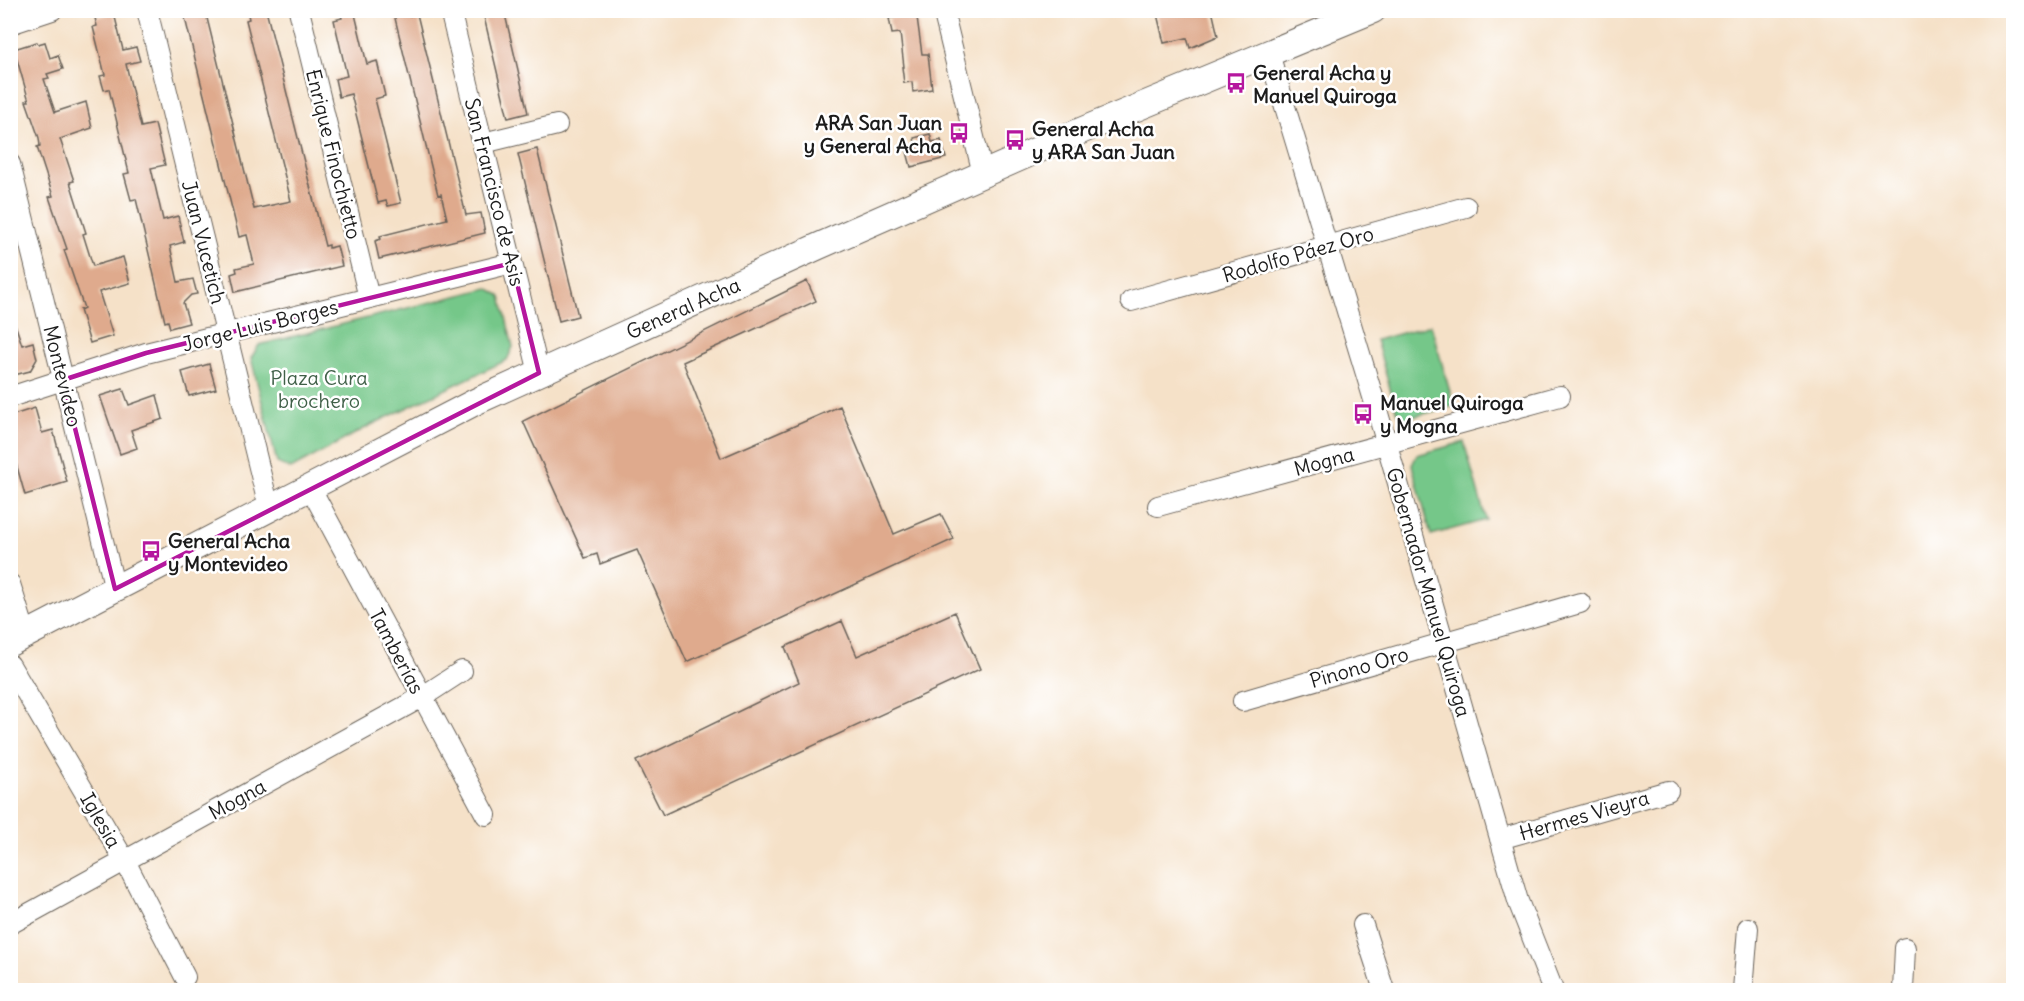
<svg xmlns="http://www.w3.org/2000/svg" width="2024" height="1001" font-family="Delius,sans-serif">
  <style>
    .green { fill: #75c789; stroke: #487252; stroke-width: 1.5 }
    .building { fill: #dfaa8d }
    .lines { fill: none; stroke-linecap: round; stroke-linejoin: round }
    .minor-casing { stroke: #686158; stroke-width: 22 }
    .major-casing { stroke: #686158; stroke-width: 28 }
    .minor { stroke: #fff; stroke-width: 20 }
    .major { stroke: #fff; stroke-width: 26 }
    .marked { fill: none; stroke: #b5179e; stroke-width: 4.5; stroke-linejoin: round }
    .labels { text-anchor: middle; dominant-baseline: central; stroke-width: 5; stroke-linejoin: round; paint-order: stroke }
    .poi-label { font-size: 20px; font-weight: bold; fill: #1c1c1c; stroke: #fff; text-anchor: start }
    .street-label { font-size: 20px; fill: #1c1c1c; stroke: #fff }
    .park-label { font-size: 20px; fill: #406048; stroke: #fff }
  </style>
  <rect width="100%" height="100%" fill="#fff"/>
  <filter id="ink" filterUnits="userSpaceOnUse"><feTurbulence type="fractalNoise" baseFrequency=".0167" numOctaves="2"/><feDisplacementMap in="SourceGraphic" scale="12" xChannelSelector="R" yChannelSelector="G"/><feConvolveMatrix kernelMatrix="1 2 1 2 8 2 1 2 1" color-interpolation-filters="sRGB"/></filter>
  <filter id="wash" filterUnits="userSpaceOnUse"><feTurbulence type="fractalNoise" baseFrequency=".008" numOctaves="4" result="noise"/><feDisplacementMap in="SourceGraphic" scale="24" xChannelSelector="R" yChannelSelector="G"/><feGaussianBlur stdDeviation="1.35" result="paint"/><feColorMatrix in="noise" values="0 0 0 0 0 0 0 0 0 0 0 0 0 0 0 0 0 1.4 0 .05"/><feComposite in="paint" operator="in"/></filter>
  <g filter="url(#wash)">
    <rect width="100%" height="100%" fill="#f5e1c8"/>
    <path class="green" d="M 488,288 L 501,296 L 513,347 L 507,360 L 371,425 L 291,469 L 277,463 L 251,358 L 259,345 Z
      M 1431,325 L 1454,406 L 1405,419 L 1397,413 L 1376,340 Z
      M 1464,442 L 1486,520 L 1431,535 L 1412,465 L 1417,455 Z"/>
    <g id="blocks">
      <path class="building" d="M 183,10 L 205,10 L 254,209 L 291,201 L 246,20 L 249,19 L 247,10 L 266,10 L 325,246 L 329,245 L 329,248 L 337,246 L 342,266 L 235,292 L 231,274 L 237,272 L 236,268 L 254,264 L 247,235 L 239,237 Z
        M 340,10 L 354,10 L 367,64 L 377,61 L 385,96 L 375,99 L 401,203 L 388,206 L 386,201 L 378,203 L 351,94 L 339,97 L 335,79 L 347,76 L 334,20 L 342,18 Z
        M 393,10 L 407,10 L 408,16 L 417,14 L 466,215 L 481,213 L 485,233 L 379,259 L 375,241 L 381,239 L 380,236 L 447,219 L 441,194 L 438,195 Z
        M 491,10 L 504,10 L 528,113 L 508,118 L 484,17 L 492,15 Z
        M 897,10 L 916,10 L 922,54 L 928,54 L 932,89 L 913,92 L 912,82 L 904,83 L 902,67 L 904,67 L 900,33 L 892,34 L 889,18 L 898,17 Z
        M 1156,10 L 1212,10 L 1218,36 L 1190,48 L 1187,38 L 1164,43 Z
        M 114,13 L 123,50 L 136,47 L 140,61 L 126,64 L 135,103 L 141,127 L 155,124 L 165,165 L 151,168 L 163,220 L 178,216 L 184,242 L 170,246 L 178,282 L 193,279 L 197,294 L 191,295 L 183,303 L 189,323 L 170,328 L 168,321 L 165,322 L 136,199 L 131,200 L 124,174 L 129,173 L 109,89 L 104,90 L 100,76 L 105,75 L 93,27 L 97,26 L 95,18 Z
        M 37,42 L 38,44 L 45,42 L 50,58 L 58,55 L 63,69 L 47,74 L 49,78 L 44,79 L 55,112 L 86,102 L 92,128 L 60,139 L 74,181 L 70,182 L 86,233 L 83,234 L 93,266 L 123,257 L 130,283 L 99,292 L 113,336 L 90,343 L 80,310 L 84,308 L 64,250 L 67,249 L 49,197 L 53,196 L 37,147 L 40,146 L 39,138 L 26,101 L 29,101 L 14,49 Z
        M 930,134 L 932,142 L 941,140 L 946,158 L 911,167 L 906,148 L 916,146 L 914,138 Z
        M 537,149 L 578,316 L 559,321 L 518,154 Z
        M 807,281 L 816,301 L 683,362 L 721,458 L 840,406 L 894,534 L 941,514 L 954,539 L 687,662 L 637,550 L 600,564 L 597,554 L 585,558 L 523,421 Z
        M 10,318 L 13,318 L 22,345 L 33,342 L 37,359 L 30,371 L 10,376 Z
        M 209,364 L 216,389 L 189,396 L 182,372 Z
        M 123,389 L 129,405 L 157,395 L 163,419 L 131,430 L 137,448 L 120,454 L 100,396 Z
        M 35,408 L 42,433 L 53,430 L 67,482 L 25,495 L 10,442 L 10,416 Z
        M 955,612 L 980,669 L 663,815 L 636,761 L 799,682 L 785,647 L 842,621 L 857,656 Z"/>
    </g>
  </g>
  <g filter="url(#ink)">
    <use href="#blocks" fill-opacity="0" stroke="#686158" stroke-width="1.5"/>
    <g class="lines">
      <g class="minor-casing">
        <path id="minor" d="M 147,10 L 269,508
          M 299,10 L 369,298
          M 450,10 L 539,373
          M 943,10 L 983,174
          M 10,24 L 52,10
          M 1269,54 L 1377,410 L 1518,901 L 1553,990
          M 483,143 L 557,125
          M 10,164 L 115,589
          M 1131,301 L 1466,207
          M 10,397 L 146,353 L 512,263
          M 310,487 L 486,815
          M 1158,506 L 1560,396
          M 10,584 L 26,635
          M 10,665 L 125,861 L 185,977
          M 1243,701 L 1580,603
          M 1500,839 L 1668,791
          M 10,924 L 422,697 L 462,671
          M 1363,925 L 1384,990
          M 1743,990 L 1748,928
          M 1903,990 L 1905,948"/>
      </g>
      <g class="major-casing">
        <path id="major" d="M 10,643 L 477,401 L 819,246 L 1083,130 L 1373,10"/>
      </g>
      <use href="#minor" class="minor"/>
      <use href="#major" class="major"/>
    </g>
  </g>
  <path class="marked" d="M 512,263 L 539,373 L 115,589 L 63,380 L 146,353 Z"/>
  <defs>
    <g id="bus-bare" transform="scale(1.62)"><path d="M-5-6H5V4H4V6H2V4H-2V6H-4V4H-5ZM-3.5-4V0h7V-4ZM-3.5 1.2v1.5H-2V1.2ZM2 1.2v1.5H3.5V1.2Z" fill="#b5179e" stroke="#fff" stroke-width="2.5" paint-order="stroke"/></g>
  </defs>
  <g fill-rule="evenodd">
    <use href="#bus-bare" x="1236" y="83"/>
    <use href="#bus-bare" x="959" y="133"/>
    <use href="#bus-bare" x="1015" y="140"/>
    <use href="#bus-bare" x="1363" y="414"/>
    <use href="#bus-bare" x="151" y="551"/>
  </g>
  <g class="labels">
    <g class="poi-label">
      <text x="1253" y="72">General Acha y<tspan x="1253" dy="23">Manuel Quiroga</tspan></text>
      <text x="942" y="122" text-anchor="end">ARA San Juan<tspan x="942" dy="23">y General Acha</tspan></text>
      <text x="1032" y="128">General Acha<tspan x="1032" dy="23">y ARA San Juan</tspan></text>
      <text x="1380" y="402">Manuel Quiroga<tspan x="1380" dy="23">y Mogna</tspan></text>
      <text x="168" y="540">General Acha<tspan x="168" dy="23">y Montevideo</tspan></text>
    </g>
    <g class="street-label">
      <text transform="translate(334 154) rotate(76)">Enrique Finochietto</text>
      <text transform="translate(495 192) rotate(76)">San Francisco de Asis</text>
      <text transform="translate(204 242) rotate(76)">Juan Vucetich</text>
      <text transform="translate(1298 254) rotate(-16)">Rodolfo Páez Oro</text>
      <text transform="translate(683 308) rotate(-24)">General Acha</text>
      <text transform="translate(260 325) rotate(-14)">Jorge Luis Borges</text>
      <text transform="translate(63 376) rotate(76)">Montevideo</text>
      <text transform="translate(1324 461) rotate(-15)">Mogna</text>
      <text transform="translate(1429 592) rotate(74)">Gobernador Manuel Quiroga</text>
      <text transform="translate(397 651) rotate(62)">Tamberías</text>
      <text transform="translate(1359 667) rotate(-16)">Pinono Oro</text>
      <text transform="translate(237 799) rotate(-29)">Mogna</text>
      <text transform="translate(1584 815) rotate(-16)">Hermes Vieyra</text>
      <text transform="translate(101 820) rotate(60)">Iglesia</text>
    </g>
    <g class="park-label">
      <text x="319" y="377">Plaza Cura<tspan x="319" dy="23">brochero</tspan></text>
    </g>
  </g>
  <rect width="2024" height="1001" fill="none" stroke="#fff" stroke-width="36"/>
</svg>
